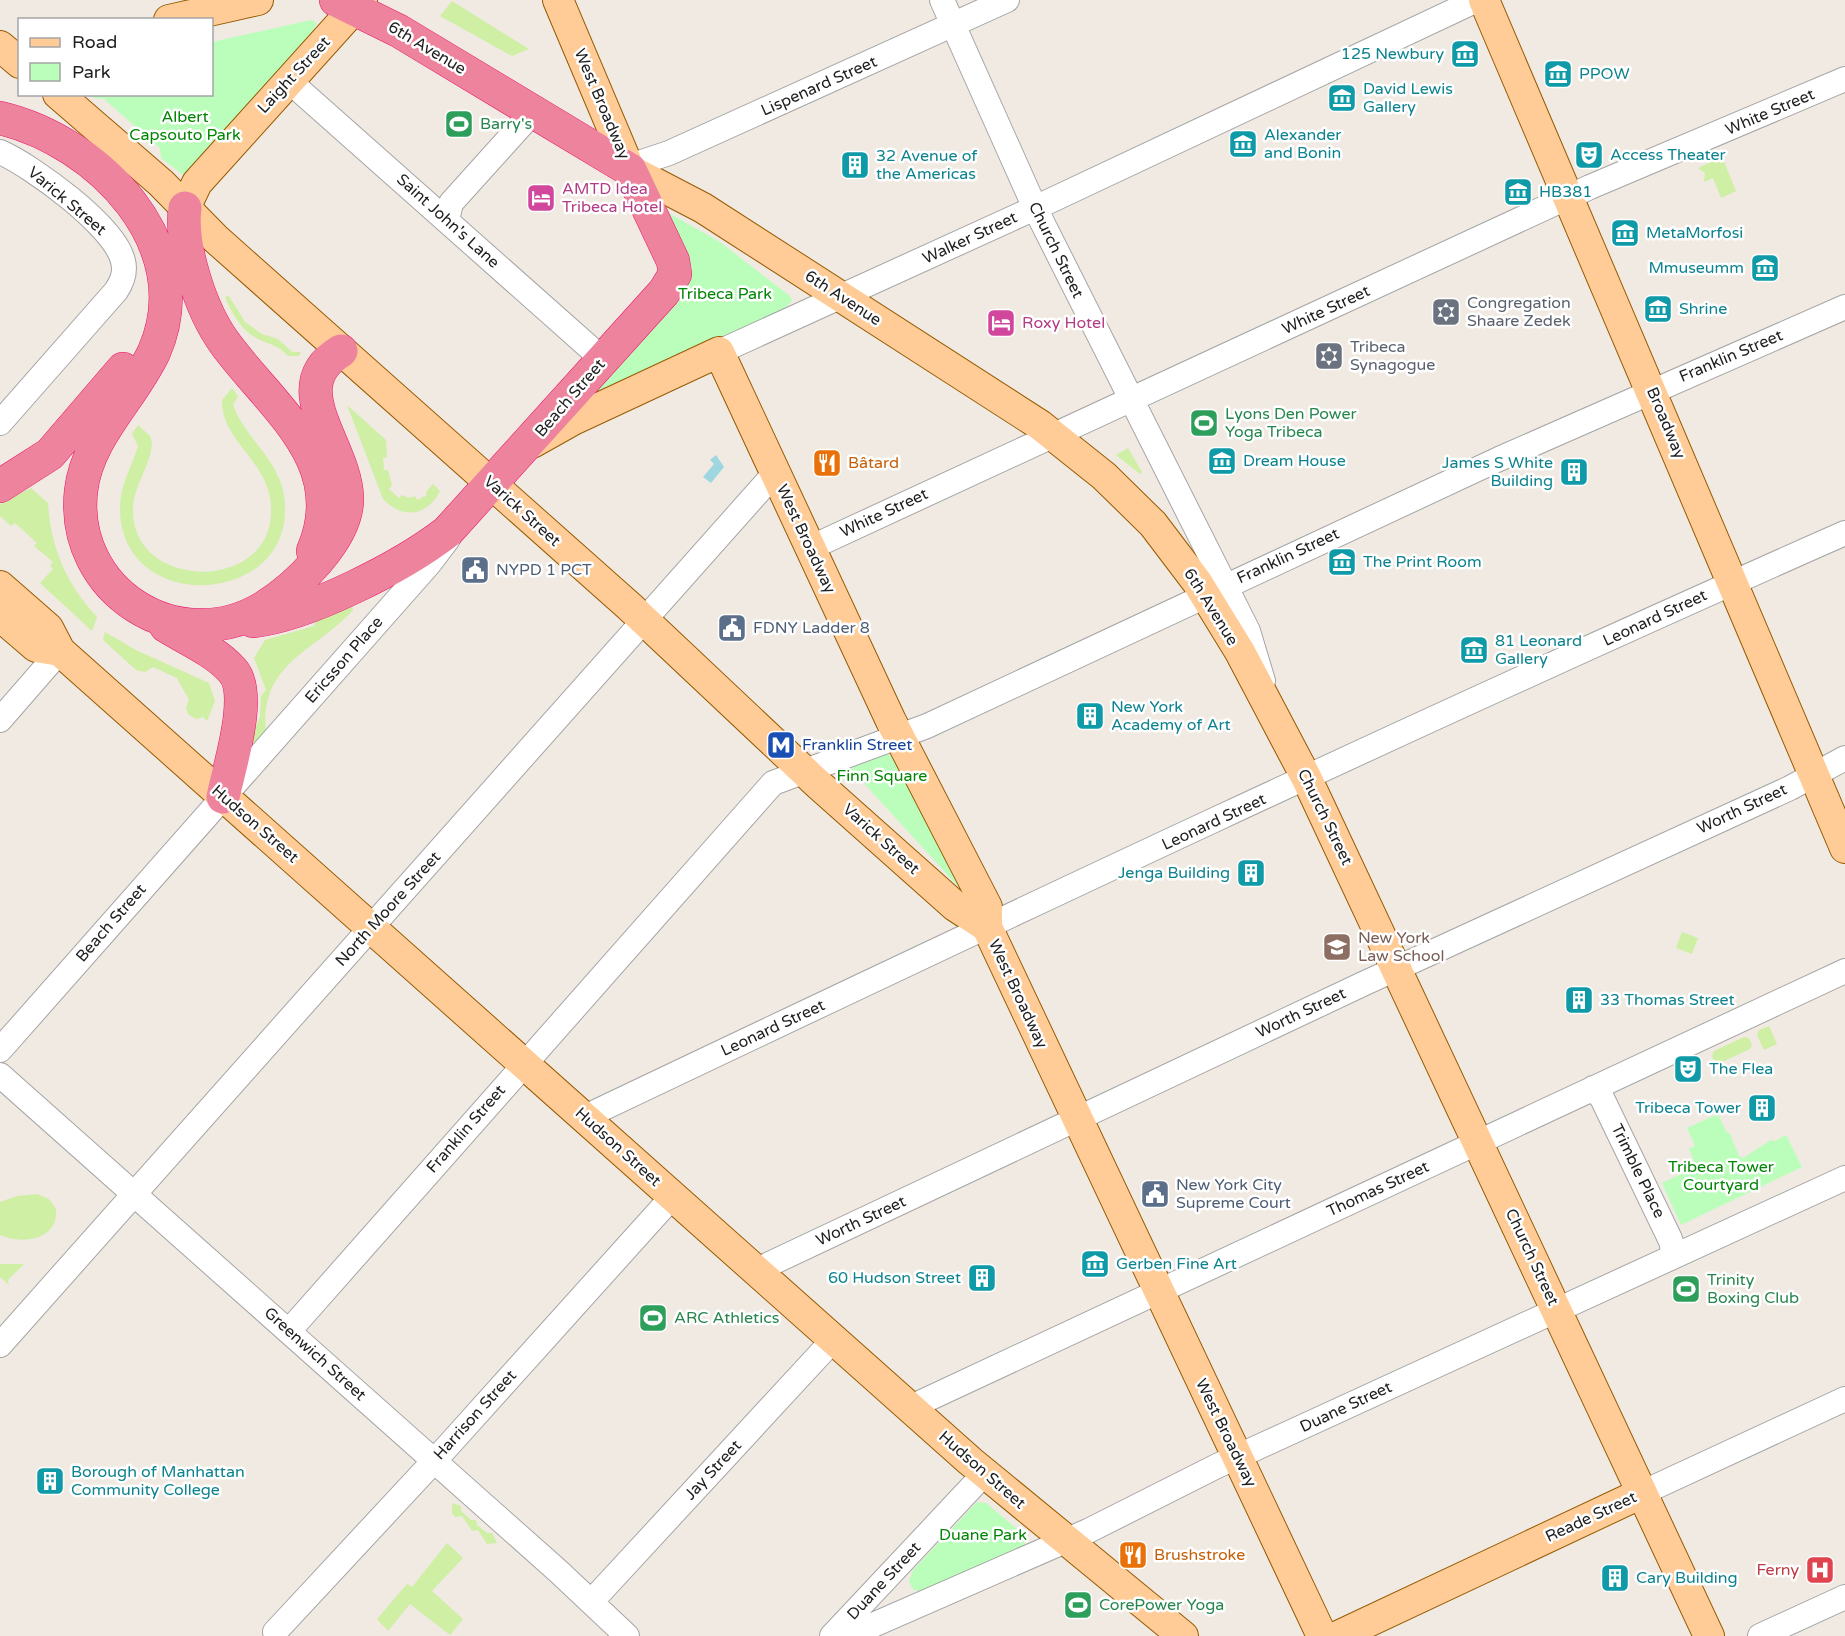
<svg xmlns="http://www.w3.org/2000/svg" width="1845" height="1636" font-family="'Varela Round',sans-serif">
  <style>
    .grass { fill: #ceefa4 }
    .park { fill: #bbfebc }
    .water { fill: #9fd7e1 }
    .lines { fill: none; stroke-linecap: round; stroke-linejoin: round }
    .minor-casing { stroke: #a5a5a5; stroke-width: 26 }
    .major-casing { stroke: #975b00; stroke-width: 32 }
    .highway-casing { stroke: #e9156c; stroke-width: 34 }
    .minor { stroke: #fff; stroke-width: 24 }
    .major { stroke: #ffcc98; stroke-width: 30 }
    .highway { stroke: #ee839e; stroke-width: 33 }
    .labels { text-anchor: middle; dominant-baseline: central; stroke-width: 5; stroke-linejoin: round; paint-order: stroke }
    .street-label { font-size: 16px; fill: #1e1e1e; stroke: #fff }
    .culture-label { font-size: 16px; fill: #0d838f; stroke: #fff; text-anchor: start }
    .park-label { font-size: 16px; fill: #028504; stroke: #fff }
    .leisure-label { font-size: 16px; fill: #27864d; stroke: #fff; text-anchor: start }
    .hotel-label { font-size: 16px; fill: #b23c85; stroke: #fff; text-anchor: start }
    .worship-label { font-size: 16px; fill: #5b616d; stroke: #fff; text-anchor: start }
    .food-label { font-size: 16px; fill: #c56008; stroke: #fff; text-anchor: start }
    .service-label { font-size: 16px; fill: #4e5e75; stroke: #fff; text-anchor: start }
    .transit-label { font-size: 16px; fill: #164399; stroke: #fff; text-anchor: start }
    .education-label { font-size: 16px; fill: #785e54; stroke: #fff; text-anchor: start }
    .health-label { font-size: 16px; fill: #be3a42; stroke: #fff; text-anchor: end }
  </style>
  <rect width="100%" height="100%" fill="#f0eae2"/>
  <path class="grass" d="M 452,1 L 529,49 L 512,56 L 440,16 Z
    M 1722,157 L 1736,191 L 1721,198 L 1713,178 L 1704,182 L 1705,173 L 1698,168 Z
    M 229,296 L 245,322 L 262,334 L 278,339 L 292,352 L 301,352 L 299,356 L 288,356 C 279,346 272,345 260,340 C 242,332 232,314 225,297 Z
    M 232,388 L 238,396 L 233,405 C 245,438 278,459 284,495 C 301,607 119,619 120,507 C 120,485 132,466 138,446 L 132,434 L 138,425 L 150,436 L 152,443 C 150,472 128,489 134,522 C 145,587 258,589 270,523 C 280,464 221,446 222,400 Z
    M 347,405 L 386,440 L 387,457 L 383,458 L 384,470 L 388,470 L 392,485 L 389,489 L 399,498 L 402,495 L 409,498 L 415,496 L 417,500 L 427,495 L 426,492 L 433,484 L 440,491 C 427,516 403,520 383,499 Z
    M 1128,448 L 1142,472 L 1140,474 L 1116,455 Z
    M 31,488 L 48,503 C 51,549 66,583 97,617 L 92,631 L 40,583 L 53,569 L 50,566 L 53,562 L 34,546 L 37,543 L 15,523 L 11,526 L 0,516 L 0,504 Z
    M 352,603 L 353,610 C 315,652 259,662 266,733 L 252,749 L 247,746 L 260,717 L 261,696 L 266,690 L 254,658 L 265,640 L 314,626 L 317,619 Z
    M 105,632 L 136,650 L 209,683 L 215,701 L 207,721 L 203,717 L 196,719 L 188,714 L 186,707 L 189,700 L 177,678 L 153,667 L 145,672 L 136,670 L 103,640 Z
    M 1682,932 L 1698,938 L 1692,954 L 1676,948 Z
    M 1769,1026 L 1777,1044 L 1764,1050 L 1757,1035 L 1759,1030 Z
    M 1744,1037 L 1749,1038 L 1752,1045 L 1750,1049 L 1720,1063 L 1715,1062 L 1712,1056 L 1714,1051 Z
    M 37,1194 L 49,1199 L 56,1209 C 59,1240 22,1245 0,1235 L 0,1202 L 17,1196 Z
    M 0,1264 L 24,1264 L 8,1280 L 9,1285 L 0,1277 Z
    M 452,1503 L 461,1506 L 461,1511 L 471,1520 L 476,1520 L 477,1525 L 487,1533 L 492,1533 L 497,1543 L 487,1544 L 478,1530 L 472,1531 L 462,1516 L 455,1517 L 452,1513 Z
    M 447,1543 L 463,1558 L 432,1591 L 463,1619 L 450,1635 L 410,1604 L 388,1631 L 377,1619 L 407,1584 L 412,1587 Z"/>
  <path class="park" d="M 311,20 L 317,23 L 312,32 L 192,170 L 183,175 L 161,158 L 160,148 L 104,99 L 94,98 L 89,95 L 212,94 L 212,42 Z
    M 667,212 L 720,242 L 790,296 L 792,301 L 785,308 L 600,398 L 593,394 L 685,288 Z
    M 888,753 L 892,758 L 980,904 L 976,906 L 851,769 L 852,766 Z
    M 1718,1114 L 1726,1131 L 1730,1134 L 1739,1156 L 1743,1158 L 1771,1140 L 1775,1141 L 1786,1135 L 1802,1167 L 1681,1225 L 1662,1183 L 1696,1167 L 1689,1149 L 1695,1146 L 1687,1128 Z
    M 977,1502 L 986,1503 L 1023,1534 L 1026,1541 L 1024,1546 L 921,1593 L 913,1589 L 909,1581 L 913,1570 Z"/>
  <path class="water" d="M 716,455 L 724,467 L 711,483 L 703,477 L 714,464 L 710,460 Z"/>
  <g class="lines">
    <g class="minor-casing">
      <path id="minor" d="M 942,0 L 1035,208 L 1248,631 L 1263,681
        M 288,80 L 590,348 L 596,355 L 597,367
        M 0,152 C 32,166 115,226 123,261 C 126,273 122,282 116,291 L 0,423
        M 630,170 L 639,163 L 669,153 L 1007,0
        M 447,220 L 451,203 L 533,112
        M 719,352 L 1035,208 L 1477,0
        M 810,548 L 1590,187 L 1845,79
        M 0,720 L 60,651
        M 0,1050 L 429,564 L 448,539
        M 0,1075 L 558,1571 L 627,1636
        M 1593,1088 L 1602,1098 L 1670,1239 L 1673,1248 L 1670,1258
        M 585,1117 C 1003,918 1422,720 1845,533
        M 757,1270 L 1365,983 L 1790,788 L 1845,758
        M 289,1331 L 773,783 L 927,726 L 1499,459 L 1845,307
        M 0,1345 L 775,473
        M 911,1407 L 1845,971
        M 1642,1493 L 1845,1399
        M 591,1602 L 834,1339
        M 275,1632 L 447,1447 L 673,1196
        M 832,1636 L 985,1473
        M 848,1636 L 1088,1531 L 1217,1466 L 1845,1178
        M 1760,1636 L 1845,1597"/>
    </g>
    <g class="major-casing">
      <path id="major" d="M 558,0 L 630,170 L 703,208 L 1040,425 L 1104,476 L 1153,524 L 1197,582 L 1240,652 L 1307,779 L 1709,1636
        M 1484,0 L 1845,848
        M 169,20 L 258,0
        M 0,46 L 20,63
        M 58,94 L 161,183 L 216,239 L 630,607 L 819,785 L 955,906 L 987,927
        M 185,208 L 197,183 L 362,0
        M 532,443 L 573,420 L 719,352 L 891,721 L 987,907 L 987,927 L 1322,1636
        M 0,586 L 48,628 L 60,651 L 970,1461 L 1183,1636
        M 0,616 L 36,647 L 60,651
        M 1338,1636 L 1642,1493"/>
    </g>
    <g class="highway-casing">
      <path id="highway" d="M 0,118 C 98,141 201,245 154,352 C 132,399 87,437 81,491 C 70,591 177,659 263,608 C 296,588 348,538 347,498 C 346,445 281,387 341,351
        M 185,208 C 180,247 201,310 224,342 C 269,405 352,461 313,551
        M 0,486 L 50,454 L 123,369
        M 253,621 C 308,615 403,566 447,532 L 664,292 L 675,274 L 673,261 L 630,170 L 399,31 L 336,0
        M 166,626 C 187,639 215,651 232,670 C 254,693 229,767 223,797"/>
    </g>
    <use href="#minor" class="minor"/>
    <use href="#major" class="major"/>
    <use href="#highway" class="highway"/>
  </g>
  <defs>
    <g id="museum-square" transform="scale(1.5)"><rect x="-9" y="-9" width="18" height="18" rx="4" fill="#0f9aa8" stroke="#fff"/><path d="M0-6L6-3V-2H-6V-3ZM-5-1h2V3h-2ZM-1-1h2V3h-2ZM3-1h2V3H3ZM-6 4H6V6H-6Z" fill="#fff"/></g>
    <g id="stadium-square" transform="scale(1.5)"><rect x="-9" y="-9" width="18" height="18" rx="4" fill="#2e9e5b" stroke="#fff"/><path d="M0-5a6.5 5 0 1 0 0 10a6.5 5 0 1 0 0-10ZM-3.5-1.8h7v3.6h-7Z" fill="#fff"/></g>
    <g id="theatre-square" transform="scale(1.5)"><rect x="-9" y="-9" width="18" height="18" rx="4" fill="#0f9aa8" stroke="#fff"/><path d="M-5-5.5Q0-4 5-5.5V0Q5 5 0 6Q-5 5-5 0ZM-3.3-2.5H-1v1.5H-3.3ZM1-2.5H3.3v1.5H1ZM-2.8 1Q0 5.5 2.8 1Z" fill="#fff"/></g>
    <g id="building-square" transform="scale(1.5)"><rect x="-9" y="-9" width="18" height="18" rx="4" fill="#0f9aa8" stroke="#fff"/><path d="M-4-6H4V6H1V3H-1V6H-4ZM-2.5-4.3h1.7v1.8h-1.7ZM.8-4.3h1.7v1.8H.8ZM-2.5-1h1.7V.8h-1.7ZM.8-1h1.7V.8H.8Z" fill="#fff"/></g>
    <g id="hotel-square" transform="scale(1.5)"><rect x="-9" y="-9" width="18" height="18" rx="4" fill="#d1479c" stroke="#fff"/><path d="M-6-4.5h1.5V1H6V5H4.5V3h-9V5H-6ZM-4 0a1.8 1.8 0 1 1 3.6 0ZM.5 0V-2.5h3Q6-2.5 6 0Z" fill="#fff"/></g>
    <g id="synagogue-square" transform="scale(1.5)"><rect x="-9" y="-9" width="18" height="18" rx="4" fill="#6b7280" stroke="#fff"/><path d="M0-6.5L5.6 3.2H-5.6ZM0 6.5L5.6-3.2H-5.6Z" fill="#fff"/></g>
    <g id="restaurant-square" transform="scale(1.5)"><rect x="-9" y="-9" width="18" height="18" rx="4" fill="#e8710a" stroke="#fff"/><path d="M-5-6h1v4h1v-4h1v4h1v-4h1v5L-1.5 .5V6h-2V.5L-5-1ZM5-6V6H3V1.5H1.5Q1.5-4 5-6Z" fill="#fff"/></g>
    <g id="civic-square" transform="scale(1.5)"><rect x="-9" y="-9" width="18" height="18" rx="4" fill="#5c6f8a" stroke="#fff"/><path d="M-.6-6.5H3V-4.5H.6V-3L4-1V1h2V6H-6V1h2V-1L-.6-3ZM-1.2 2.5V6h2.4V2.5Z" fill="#fff"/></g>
    <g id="metro-square" transform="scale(1.5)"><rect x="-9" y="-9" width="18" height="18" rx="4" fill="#1a4fb4" stroke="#fff"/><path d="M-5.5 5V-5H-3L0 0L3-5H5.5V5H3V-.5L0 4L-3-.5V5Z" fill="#fff"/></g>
    <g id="university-square" transform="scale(1.5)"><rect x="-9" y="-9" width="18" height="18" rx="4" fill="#8d6e63" stroke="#fff"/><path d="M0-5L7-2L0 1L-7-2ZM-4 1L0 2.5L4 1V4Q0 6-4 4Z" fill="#fff"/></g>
    <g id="hospital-square" transform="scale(1.5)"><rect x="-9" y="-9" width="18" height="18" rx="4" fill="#e0444e" stroke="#fff"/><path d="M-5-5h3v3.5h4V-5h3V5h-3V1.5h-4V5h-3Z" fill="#fff"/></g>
  </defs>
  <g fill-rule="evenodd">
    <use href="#museum-square" x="1465" y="54"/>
    <use href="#museum-square" x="1558" y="74"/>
    <use href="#museum-square" x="1342" y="98"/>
    <use href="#stadium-square" x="459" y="124"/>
    <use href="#museum-square" x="1243" y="144"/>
    <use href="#theatre-square" x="1589" y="155"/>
    <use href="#building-square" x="855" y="165"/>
    <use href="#museum-square" x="1518" y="192"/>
    <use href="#hotel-square" x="541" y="198"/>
    <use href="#museum-square" x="1625" y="233"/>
    <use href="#museum-square" x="1765" y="268"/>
    <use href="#museum-square" x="1658" y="309"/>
    <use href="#synagogue-square" x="1446" y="312"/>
    <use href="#hotel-square" x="1001" y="323"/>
    <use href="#synagogue-square" x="1329" y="356"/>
    <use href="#stadium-square" x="1204" y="423"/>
    <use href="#museum-square" x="1222" y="461"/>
    <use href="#restaurant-square" x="827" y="463"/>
    <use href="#building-square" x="1574" y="472"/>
    <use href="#museum-square" x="1342" y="562"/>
    <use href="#civic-square" x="475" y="570"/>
    <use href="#civic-square" x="732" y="628"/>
    <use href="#museum-square" x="1474" y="650"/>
    <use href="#building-square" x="1090" y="716"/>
    <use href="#metro-square" x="781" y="745"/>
    <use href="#building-square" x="1251" y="873"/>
    <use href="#university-square" x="1337" y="947"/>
    <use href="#building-square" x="1579" y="1000"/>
    <use href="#theatre-square" x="1688" y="1069"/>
    <use href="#building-square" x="1762" y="1108"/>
    <use href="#civic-square" x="1155" y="1194"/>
    <use href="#museum-square" x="1095" y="1264"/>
    <use href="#building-square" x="982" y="1278"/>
    <use href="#stadium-square" x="1686" y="1289"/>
    <use href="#stadium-square" x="653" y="1318"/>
    <use href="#building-square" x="50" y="1481"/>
    <use href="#restaurant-square" x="1133" y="1555"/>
    <use href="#hospital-square" x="1820" y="1570"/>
    <use href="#building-square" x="1615" y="1578"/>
    <use href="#stadium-square" x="1078" y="1605"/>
  </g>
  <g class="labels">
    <g class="street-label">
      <text transform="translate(427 48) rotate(31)">6th Avenue</text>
      <text transform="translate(294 75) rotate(-47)">Laight Street</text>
      <text transform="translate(819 86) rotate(-24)">Lispenard Street</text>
      <text transform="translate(602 104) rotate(67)">West Broadway</text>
      <text transform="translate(1770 112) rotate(-23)">White Street</text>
      <text transform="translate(67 201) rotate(40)">Varick Street</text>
      <text transform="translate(448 221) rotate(42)">Saint John's Lane</text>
      <text transform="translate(970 238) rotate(-25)">Walker Street</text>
      <text transform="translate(1056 250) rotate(64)">Church Street</text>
      <text transform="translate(843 298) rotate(33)">6th Avenue</text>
      <text transform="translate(1326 310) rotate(-25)">White Street</text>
      <text transform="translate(1731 356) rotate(-23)">Franklin Street</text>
      <text transform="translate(570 398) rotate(-49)">Beach Street</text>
      <text transform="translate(1666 423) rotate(67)">Broadway</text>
      <text transform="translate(522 511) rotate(42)">Varick Street</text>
      <text transform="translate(884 513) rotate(-25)">White Street</text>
      <text transform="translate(806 539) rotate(65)">West Broadway</text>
      <text transform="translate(1288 556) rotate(-25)">Franklin Street</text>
      <text transform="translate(1211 607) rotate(58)">6th Avenue</text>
      <text transform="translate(1655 618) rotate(-25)">Leonard Street</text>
      <text transform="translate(344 660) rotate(-49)">Ericsson Place</text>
      <text transform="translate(1742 809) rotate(-25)">Worth Street</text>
      <text transform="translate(1325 817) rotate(64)">Church Street</text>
      <text transform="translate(1214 822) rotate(-25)">Leonard Street</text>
      <text transform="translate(255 824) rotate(41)">Hudson Street</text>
      <text transform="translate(881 839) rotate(42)">Varick Street</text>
      <text transform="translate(388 909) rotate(-48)">North Moore Street</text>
      <text transform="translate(111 923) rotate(-49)">Beach Street</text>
      <text transform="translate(1018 994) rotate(65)">West Broadway</text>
      <text transform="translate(1301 1013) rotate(-25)">Worth Street</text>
      <text transform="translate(773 1028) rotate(-25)">Leonard Street</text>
      <text transform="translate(466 1129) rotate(-49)">Franklin Street</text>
      <text transform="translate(618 1147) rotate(42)">Hudson Street</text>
      <text transform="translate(1638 1171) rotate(64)">Trimble Place</text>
      <text transform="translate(1378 1189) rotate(-25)">Thomas Street</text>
      <text transform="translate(861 1221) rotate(-25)">Worth Street</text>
      <text transform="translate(1532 1257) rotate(65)">Church Street</text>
      <text transform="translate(315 1354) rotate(42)">Greenwich Street</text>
      <text transform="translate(1346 1407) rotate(-25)">Duane Street</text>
      <text transform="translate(475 1415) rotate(-48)">Harrison Street</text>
      <text transform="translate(1226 1433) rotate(64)">West Broadway</text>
      <text transform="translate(713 1470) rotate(-47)">Jay Street</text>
      <text transform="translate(982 1470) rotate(41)">Hudson Street</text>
      <text transform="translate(1591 1517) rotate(-25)">Reade Street</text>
      <text transform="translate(884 1581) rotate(-47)">Duane Street</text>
    </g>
    <g class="culture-label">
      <text x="1444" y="54" text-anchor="end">125 Newbury</text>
      <text x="1579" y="74">PPOW</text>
      <text x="1363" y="89">David Lewis<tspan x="1363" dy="18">Gallery</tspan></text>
      <text x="1264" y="135">Alexander<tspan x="1264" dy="18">and Bonin</tspan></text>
      <text x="1610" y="155">Access Theater</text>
      <text x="876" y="156">32 Avenue of<tspan x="876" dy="18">the Americas</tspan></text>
      <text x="1539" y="192">HB381</text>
      <text x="1646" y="233">MetaMorfosi</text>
      <text x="1744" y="268" text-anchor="end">Mmuseumm</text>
      <text x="1679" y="309">Shrine</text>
      <text x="1243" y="461">Dream House</text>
      <text x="1553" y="463" text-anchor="end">James S White<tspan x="1553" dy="18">Building</tspan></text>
      <text x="1363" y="562">The Print Room</text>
      <text x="1495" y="641">81 Leonard<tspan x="1495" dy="18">Gallery</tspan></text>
      <text x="1111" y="707">New York<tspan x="1111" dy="18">Academy of Art</tspan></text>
      <text x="1230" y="873" text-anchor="end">Jenga Building</text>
      <text x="1600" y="1000">33 Thomas Street</text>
      <text x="1709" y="1069">The Flea</text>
      <text x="1741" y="1108" text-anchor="end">Tribeca Tower</text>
      <text x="1116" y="1264">Gerben Fine Art</text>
      <text x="961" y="1278" text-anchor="end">60 Hudson Street</text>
      <text x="71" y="1472">Borough of Manhattan<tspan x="71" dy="18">Community College</tspan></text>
      <text x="1636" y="1578">Cary Building</text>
    </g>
    <g class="park-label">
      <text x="185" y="117">Albert<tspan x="185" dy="18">Capsouto Park</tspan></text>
      <text x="725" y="294">Tribeca Park</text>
      <text x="882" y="776">Finn Square</text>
      <text x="1721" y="1167">Tribeca Tower<tspan x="1721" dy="18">Courtyard</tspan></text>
      <text x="983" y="1535">Duane Park</text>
    </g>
    <g class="leisure-label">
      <text x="480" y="124">Barry's</text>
      <text x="1225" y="414">Lyons Den Power<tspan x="1225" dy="18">Yoga Tribeca</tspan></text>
      <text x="1707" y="1280">Trinity<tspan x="1707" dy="18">Boxing Club</tspan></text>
      <text x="674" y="1318">ARC Athletics</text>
      <text x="1099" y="1605">CorePower Yoga</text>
    </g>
    <g class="hotel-label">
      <text x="562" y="189">AMTD Idea<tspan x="562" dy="18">Tribeca Hotel</tspan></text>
      <text x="1022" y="323">Roxy Hotel</text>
    </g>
    <g class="worship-label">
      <text x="1467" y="303">Congregation<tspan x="1467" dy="18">Shaare Zedek</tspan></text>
      <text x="1350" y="347">Tribeca<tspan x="1350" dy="18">Synagogue</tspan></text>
    </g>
    <g class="food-label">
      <text x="848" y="463">Bâtard</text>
      <text x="1154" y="1555">Brushstroke</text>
    </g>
    <g class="service-label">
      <text x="496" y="570">NYPD 1 PCT</text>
      <text x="753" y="628">FDNY Ladder 8</text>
      <text x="1176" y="1185">New York City<tspan x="1176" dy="18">Supreme Court</tspan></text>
    </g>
    <g class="transit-label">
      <text x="802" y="745">Franklin Street</text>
    </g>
    <g class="education-label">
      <text x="1358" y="938">New York<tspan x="1358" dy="18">Law School</tspan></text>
    </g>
    <g class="health-label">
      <text x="1799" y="1570">Ferny</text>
    </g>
  </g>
  <rect x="18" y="18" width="195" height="78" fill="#ffffff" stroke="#a5a5a5" stroke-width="1.5"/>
  <rect x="30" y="38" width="30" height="9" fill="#ffcc98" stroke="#a5a5a5" stroke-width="1.5"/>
  <text x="72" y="48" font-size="18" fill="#1e1e1e">Road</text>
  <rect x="30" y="63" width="30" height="18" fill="#bbfebc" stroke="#a5a5a5" stroke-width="1.5"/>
  <text x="72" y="78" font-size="18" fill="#1e1e1e">Park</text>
</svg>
